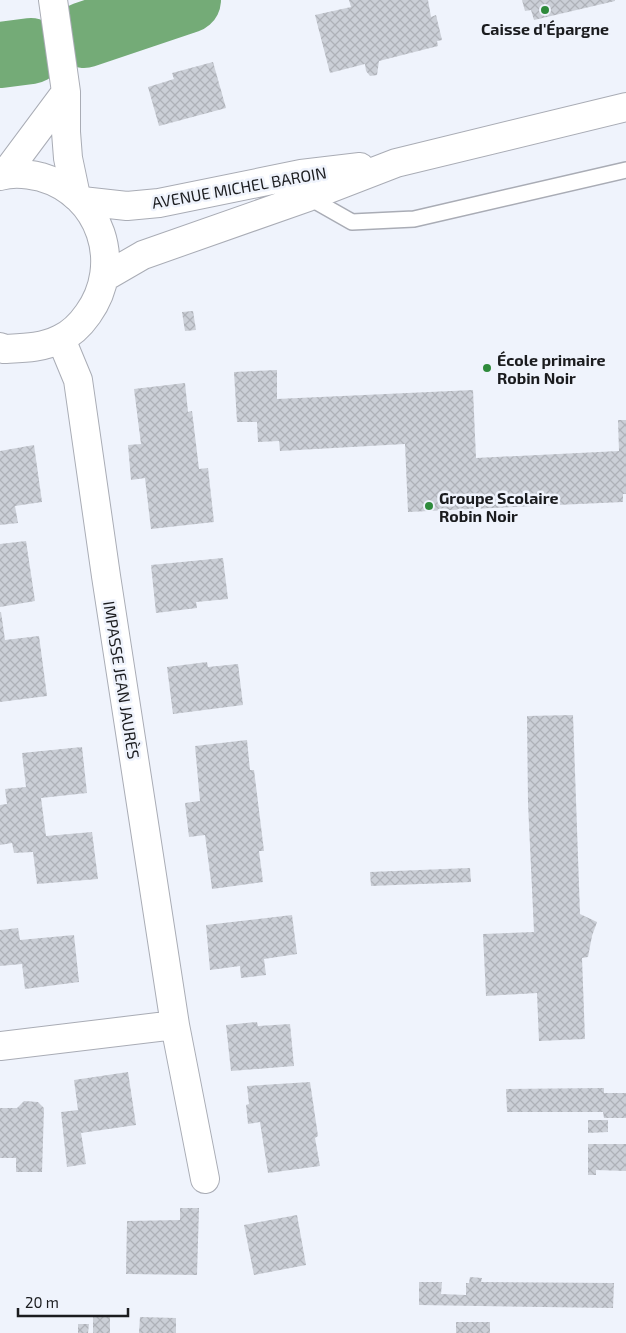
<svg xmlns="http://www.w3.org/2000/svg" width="626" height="1333" font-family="'Exo 2',sans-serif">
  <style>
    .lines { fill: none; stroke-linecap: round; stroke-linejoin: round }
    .river { stroke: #74ab77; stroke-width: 66 }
    .building { fill: url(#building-cross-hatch) }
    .lane-casing { stroke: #a9acb5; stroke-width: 18 }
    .street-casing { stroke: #a9acb5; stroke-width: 30 }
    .secondary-casing { stroke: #a9acb5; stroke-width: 30 }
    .lane { stroke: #fff; stroke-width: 15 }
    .street { stroke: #fff; stroke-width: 28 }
    .secondary { stroke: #fff; stroke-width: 28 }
    .poi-dot { fill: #2e8a3b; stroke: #eff3fc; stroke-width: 2 }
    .labels { text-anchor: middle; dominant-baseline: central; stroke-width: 5; stroke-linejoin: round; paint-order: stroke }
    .poi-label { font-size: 16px; font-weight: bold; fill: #1b1c1f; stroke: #eff3fc; text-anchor: start }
    .street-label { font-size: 16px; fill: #1b1c1f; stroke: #eff3fc }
  </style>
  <defs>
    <pattern id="building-cross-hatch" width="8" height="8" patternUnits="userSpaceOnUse" patternTransform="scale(1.25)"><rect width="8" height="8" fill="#cbcfd7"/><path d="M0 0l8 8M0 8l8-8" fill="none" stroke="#aeb1b8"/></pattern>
  </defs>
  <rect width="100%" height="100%" fill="#eff3fc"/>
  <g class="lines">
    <path class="river" d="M 84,35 L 188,0
      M 0,55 L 31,51"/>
  </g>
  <path class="building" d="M 349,0 L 428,0 L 431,17 L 436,15 L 442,40 L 437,41 L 438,46 L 379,61 L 377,75 L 370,76 L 366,71 L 365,64 L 330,73 L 315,15 L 351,7 Z
    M 522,0 L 615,0 L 615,1 L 534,20 L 531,10 L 525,11 Z
    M 213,62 L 226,108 L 159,126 L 148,87 L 174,79 L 172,73 Z
    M 193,311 L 196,330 L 185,331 L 182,312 Z
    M 277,370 L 277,399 L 473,390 L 476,458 L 619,451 L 618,420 L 626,420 L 626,494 L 623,494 L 623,502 L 408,512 L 405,444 L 280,451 L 279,441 L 258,442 L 257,422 L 237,422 L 234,372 Z
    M 185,383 L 188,412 L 192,411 L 199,469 L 208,468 L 214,522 L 151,529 L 145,478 L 131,480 L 128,445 L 141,444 L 134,389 Z
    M 34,445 L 42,502 L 15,506 L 18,523 L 0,525 L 0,451 Z
    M 26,541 L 35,601 L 0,607 L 0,544 Z
    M 223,558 L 228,599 L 196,602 L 197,608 L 156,613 L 151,565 Z
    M 0,612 L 1,612 L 5,640 L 39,636 L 47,696 L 0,702 Z
    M 207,662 L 208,667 L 238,664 L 243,705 L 173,714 L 167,667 Z
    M 573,715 L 580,914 L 597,922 L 592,936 L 588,957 L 582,958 L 585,1039 L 539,1041 L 537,993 L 486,996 L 483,934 L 534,932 L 528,803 L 527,716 Z
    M 247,740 L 250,770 L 254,770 L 264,851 L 259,851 L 263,882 L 212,889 L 205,835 L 189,837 L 185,803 L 200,801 L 195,746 Z
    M 82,747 L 87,793 L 41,798 L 46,836 L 92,832 L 98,879 L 37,884 L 33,852 L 14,853 L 12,843 L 0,845 L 0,805 L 7,804 L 5,789 L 26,787 L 22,753 Z
    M 470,868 L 471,882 L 371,886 L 370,872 Z
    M 292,915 L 297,954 L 264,959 L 266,975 L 241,978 L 240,966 L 210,970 L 206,925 Z
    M 18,928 L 20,940 L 74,935 L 79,982 L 25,989 L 22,964 L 0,966 L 0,930 Z
    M 257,1022 L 258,1026 L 290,1024 L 294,1066 L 231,1071 L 226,1025 Z
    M 128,1072 L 136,1125 L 81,1133 L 86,1164 L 67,1167 L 61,1112 L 78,1110 L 74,1080 Z
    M 310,1082 L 318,1136 L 315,1138 L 320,1166 L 268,1173 L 260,1122 L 248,1124 L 246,1105 L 249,1104 L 247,1086 Z
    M 604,1088 L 604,1093 L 626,1093 L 626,1118 L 604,1118 L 603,1112 L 507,1112 L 506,1089 Z
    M 24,1101 L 38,1102 L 44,1108 L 42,1172 L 16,1172 L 16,1158 L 0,1158 L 0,1108 L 17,1108 Z
    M 588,1120 L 608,1120 L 608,1132 L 588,1133 Z
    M 588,1144 L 626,1144 L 626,1171 L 596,1170 L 596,1175 L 588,1175 Z
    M 180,1208 L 199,1208 L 197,1275 L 126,1274 L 127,1221 L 180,1220 Z
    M 297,1215 L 306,1265 L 254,1275 L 244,1225 Z
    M 470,1277 L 482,1278 L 481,1282 L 614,1283 L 613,1308 L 419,1305 L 419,1282 L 442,1282 L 441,1294 L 466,1295 L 466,1283 L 469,1283 Z
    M 93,1316 L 110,1316 L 110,1333 L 93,1333 Z
    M 140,1317 L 176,1318 L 176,1333 L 139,1333 Z
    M 456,1322 L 490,1322 L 490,1333 L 456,1333 Z
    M 78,1324 L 89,1324 L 88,1333 L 78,1333 Z"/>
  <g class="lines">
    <g class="lane-casing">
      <path id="lane" d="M 308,197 L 352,222 L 414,219 L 626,170"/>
    </g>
    <g class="street-casing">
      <path id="street" d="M 53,0 L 66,92 L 66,132 L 68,158 L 76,196
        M 5,174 L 66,92
        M 175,1025 L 205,1179
        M 0,1046 L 175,1025 L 106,576 L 78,380 L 61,339"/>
    </g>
    <g class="secondary-casing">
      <path id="secondary" d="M 0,176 C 13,172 29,174 41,177 C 101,194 124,264 88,314 C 81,324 71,334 60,339 C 42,348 24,348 4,349 L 0,347
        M 82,201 L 127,206 L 159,203 L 301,174 L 360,167
        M 105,277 L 143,255 L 308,197 L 396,163 L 626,107"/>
    </g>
    <use href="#lane" class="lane"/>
    <use href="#street" class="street"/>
    <use href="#secondary" class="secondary"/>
  </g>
  <g class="poi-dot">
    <circle cx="545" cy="10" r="5"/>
    <circle cx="487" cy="368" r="5"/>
    <circle cx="429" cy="506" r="5"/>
  </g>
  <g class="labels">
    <g class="poi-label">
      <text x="545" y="28" text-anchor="middle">Caisse d'Épargne</text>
      <text x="497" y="359">École primaire<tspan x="497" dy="18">Robin Noir</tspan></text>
      <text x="439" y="497">Groupe Scolaire<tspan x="439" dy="18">Robin Noir</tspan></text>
    </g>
    <g class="street-label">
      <text transform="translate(239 187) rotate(-10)">AVENUE MICHEL BAROIN</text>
      <text transform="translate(122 680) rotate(81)">IMPASSE JEAN JAURÈS</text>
    </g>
  </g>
  <path d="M18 1308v8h110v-8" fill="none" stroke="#1b1c1f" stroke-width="2.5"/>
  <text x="25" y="1308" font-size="15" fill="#1b1c1f" stroke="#eff3fc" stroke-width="4" paint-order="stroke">20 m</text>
</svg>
